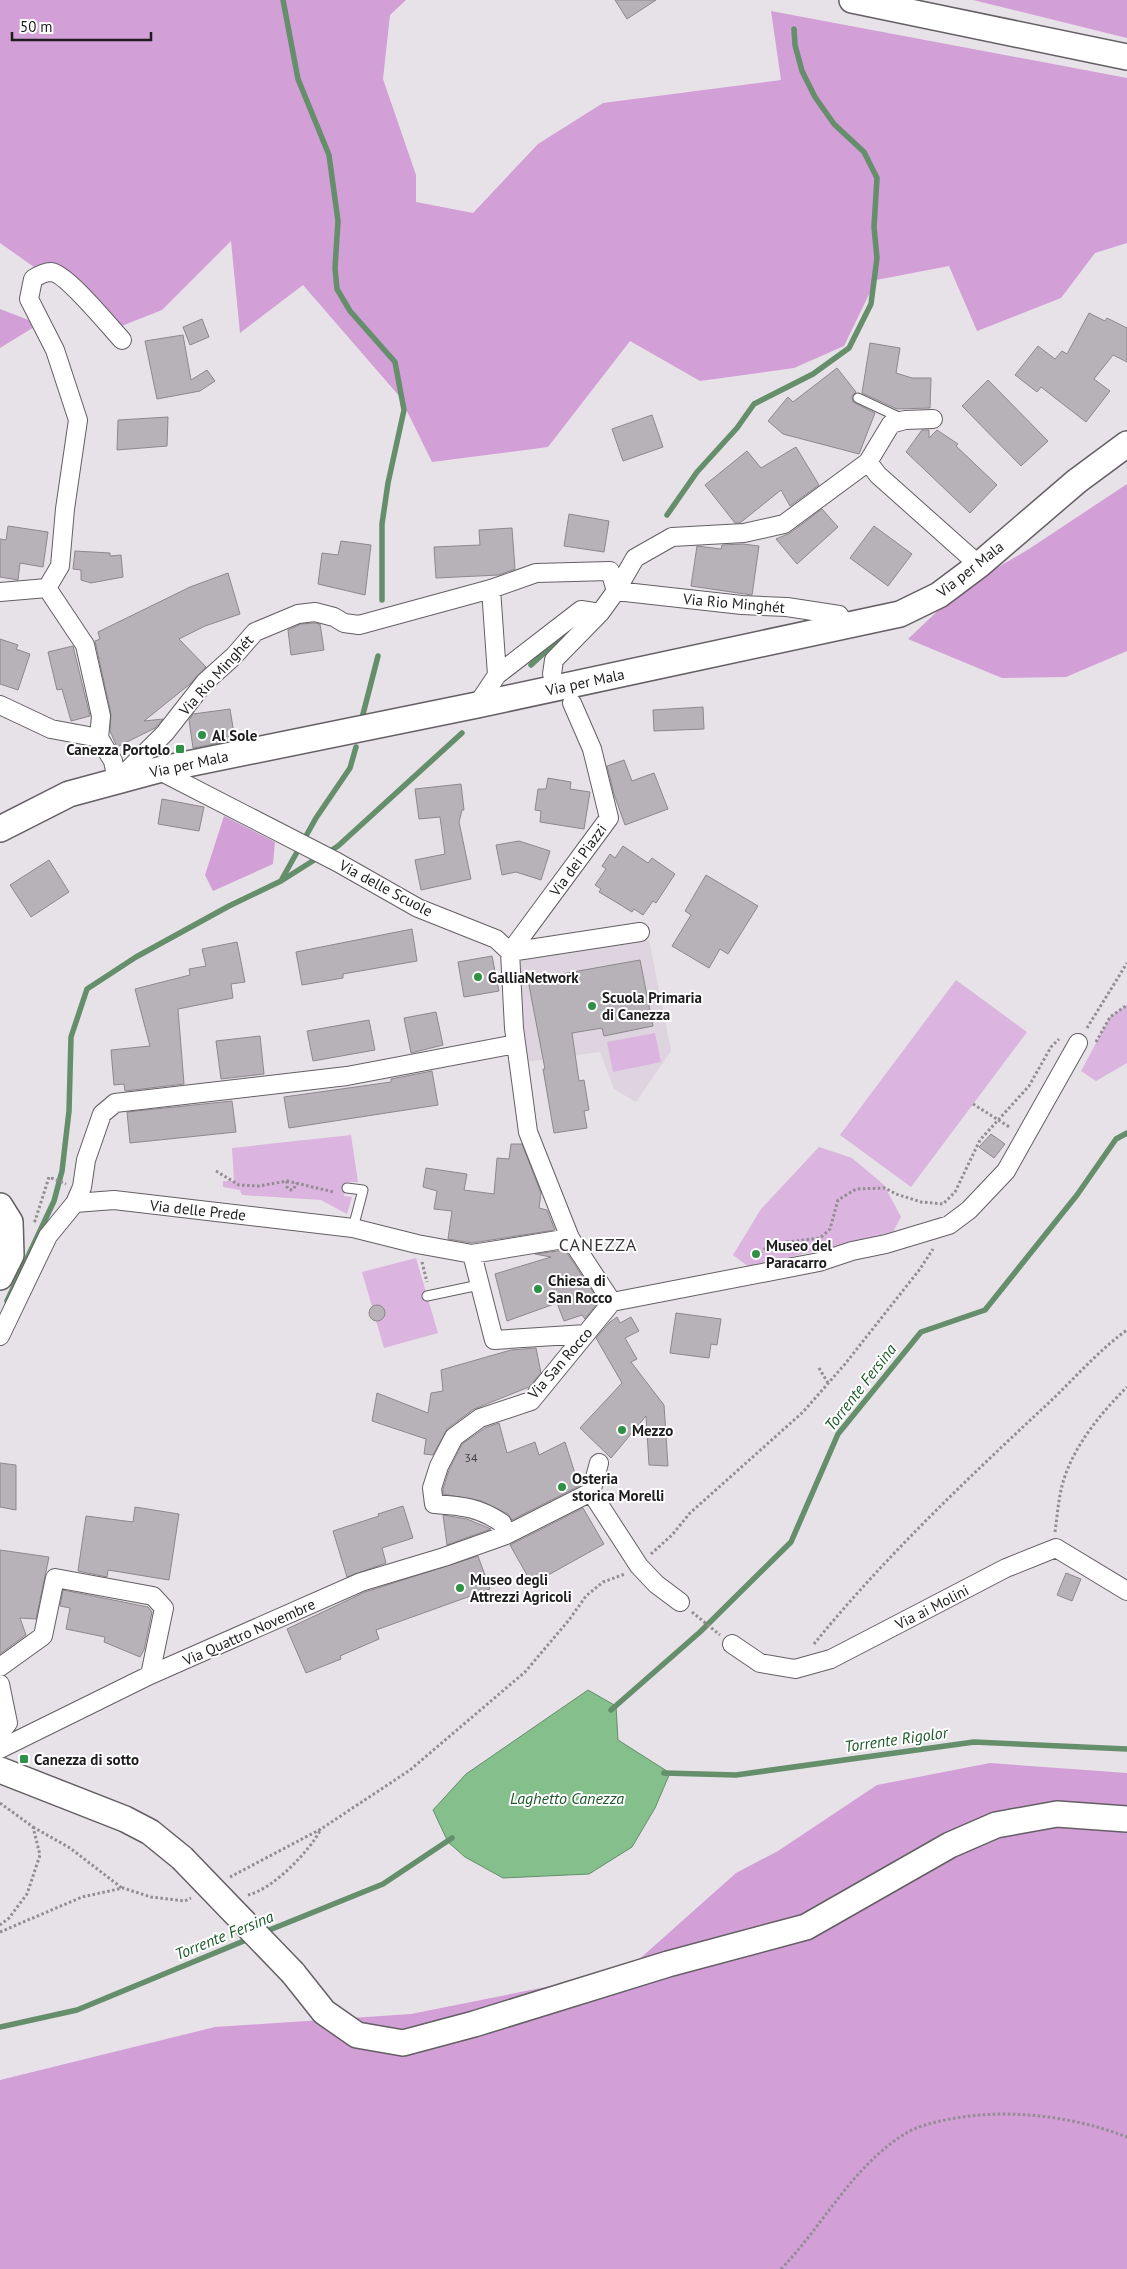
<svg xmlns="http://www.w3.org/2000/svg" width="1127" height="2269" font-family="'PT Sans',sans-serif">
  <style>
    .built { fill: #ded4df }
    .green { fill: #dbb4df }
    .forest { fill: #d29fd7 }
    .water { fill: #84bf8c; stroke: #658e6b }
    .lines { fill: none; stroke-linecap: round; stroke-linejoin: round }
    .stream { stroke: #658e6b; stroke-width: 5.5 }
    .building { fill: #b7b2b7; stroke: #8c888c }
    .service-casing { stroke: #635f63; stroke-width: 11 }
    .minor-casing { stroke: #635f63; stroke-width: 20 }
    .secondary-casing { stroke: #635f63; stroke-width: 28 }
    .path { stroke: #918d91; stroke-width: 3; stroke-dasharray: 2.5 2.5; stroke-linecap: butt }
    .service { stroke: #fff; stroke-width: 9 }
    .minor { stroke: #fff; stroke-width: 18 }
    .secondary { stroke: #fff; stroke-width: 25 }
    .secondary-bridge-casing { stroke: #635f63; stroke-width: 28; stroke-linecap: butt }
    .secondary-bridge { stroke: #fff; stroke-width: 25 }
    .poi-dot { fill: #2e9145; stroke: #fff; stroke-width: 2 }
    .labels { text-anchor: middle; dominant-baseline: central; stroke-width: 4; stroke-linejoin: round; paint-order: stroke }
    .number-label { font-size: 12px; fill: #444244 }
    .street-label { font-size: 15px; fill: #1e1c1e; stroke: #fff }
    .poi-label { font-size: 15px; font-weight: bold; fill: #1e1c1e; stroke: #fff; text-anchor: start }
    .water-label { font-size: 16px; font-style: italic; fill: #1b5929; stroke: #fff }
    .quarter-label { font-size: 18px; letter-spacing: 1px; fill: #363336; stroke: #fff }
  </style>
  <rect width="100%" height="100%" fill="#e7e2e7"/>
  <path class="built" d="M 649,940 L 671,1051 L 636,1102 L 614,1089 L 600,1052 L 527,1062 L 517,961 Z"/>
  <path class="green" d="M 956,980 L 1027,1032 L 911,1187 L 840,1135 Z
    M 1127,1005 L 1127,1063 L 1096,1081 L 1081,1071 L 1110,1017 Z
    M 655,1033 L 661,1062 L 613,1072 L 607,1042 Z
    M 351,1135 L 358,1182 L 346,1182 L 344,1196 L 352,1197 L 347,1214 L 321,1200 L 242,1195 L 240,1190 L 223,1187 L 223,1181 L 234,1181 L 232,1148 Z
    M 819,1147 L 852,1158 L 884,1185 L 901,1217 L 893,1232 L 749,1267 L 733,1255 L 761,1209 Z
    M 416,1258 L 438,1333 L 384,1348 L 362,1272 Z"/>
  <path class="forest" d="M 0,0 L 406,0 L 390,15 L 383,79 L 416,175 L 416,202 L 473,213 L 538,144 L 603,103 L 781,80 L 771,11 L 1127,78 L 1127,243 L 1095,253 L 1061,298 L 977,331 L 949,266 L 876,280 L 844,346 L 794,368 L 700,381 L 630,341 L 548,447 L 432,462 L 400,397 L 303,285 L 240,333 L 231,241 L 162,310 L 119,327 L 0,243 Z
    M 973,0 L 1127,0 L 1127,38 Z
    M 0,309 L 39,324 L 0,348 Z
    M 1127,484 L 1127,651 L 1066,677 L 1002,678 L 908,639 L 961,589 L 1029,549 Z
    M 224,816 L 275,842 L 273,864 L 213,891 L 205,875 Z
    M 990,1763 L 1127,1773 L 1127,2269 L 0,2269 L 0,2080 L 215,2027 L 411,2014 L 626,1971 L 736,1873 L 778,1851 L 877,1785 Z"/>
  <path class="water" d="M 588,1690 L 616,1706 L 618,1740 L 670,1773 L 655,1808 L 632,1847 L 589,1874 L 503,1878 L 465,1857 L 448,1842 L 433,1810 L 466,1774 Z"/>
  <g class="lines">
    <path class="stream" d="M 283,0 L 298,79 L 329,155 L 338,221 L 335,268 L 337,289 L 350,311 L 395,362 L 404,410 L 388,483 L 382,524 L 382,600
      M 667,515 L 697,472 L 737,428 L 754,404 L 813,374 L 849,348 L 871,304 L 877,258 L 874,227 L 877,178 L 864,152 L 834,124 L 815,97 L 802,71 L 795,45 L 794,29
      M 531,665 L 569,630
      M 362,718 L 378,656
      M 327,853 L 338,846 L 462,733
      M 282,879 L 316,818 L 350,768 L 356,747
      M 7,1301 L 54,1201 L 62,1171 L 69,1111 L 71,1037 L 87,989 L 136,957 L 229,906 L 281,881 L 319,857
      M 611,1710 L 700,1632 L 791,1542 L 838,1434 L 921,1332 L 985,1310 L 1077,1195 L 1116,1139 L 1127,1133
      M 664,1773 L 736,1775 L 974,1742 L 1127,1749
      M 262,1933 L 383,1884 L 452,1838
      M 0,2027 L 77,2010 L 251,1938"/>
  </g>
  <path class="building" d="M 615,0 L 656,0 L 627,19 Z
    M 1089,313 L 1105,321 L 1107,318 L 1127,328 L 1127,362 L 1113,355 L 1094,379 L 1110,391 L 1086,422 L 1041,387 L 1037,392 L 1015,375 L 1038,346 L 1055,359 L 1062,351 L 1067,354 Z
    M 202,319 L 209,337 L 190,345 L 183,327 Z
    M 183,335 L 191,380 L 207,370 L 215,381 L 200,391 L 157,399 L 145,341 Z
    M 870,343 L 900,348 L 896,373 L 912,378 L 931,378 L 930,408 L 897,409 L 862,393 Z
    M 837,368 L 856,392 L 852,396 L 853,402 L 875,413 L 859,454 L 783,434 L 768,421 L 788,397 L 793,402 Z
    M 988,380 L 1048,441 L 1021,466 L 962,406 Z
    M 652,415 L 663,447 L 623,461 L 612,429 Z
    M 168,417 L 167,446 L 117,450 L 118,420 Z
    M 922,430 L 929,430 L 929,438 L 937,430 L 958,444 L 956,446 L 997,485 L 970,513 L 906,452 Z
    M 796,447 L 819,485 L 790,506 L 781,490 L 740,523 L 735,523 L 705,485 L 747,451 L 761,468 Z
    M 822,509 L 838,527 L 797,564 L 776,539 L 790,533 Z
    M 569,514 L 609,521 L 604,552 L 564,546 Z
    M 8,526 L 48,532 L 43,567 L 20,563 L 18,580 L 0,577 L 0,539 L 6,540 Z
    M 874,526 L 912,554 L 888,586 L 850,558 Z
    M 512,528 L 515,569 L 499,575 L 436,578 L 434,547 L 480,545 L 479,530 Z
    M 341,541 L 371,545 L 365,595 L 318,584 L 322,553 L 338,555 Z
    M 743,544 L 759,546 L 752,595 L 691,586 L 697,546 L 721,549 L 722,545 Z
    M 75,551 L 110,553 L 110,556 L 121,555 L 123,577 L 91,583 L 81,580 L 81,570 L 73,569 Z
    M 228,573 L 240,614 L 205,626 L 179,639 L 206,667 L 190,684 L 144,721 L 163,719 L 155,728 L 117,747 L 110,731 L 111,714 L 95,641 L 100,639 L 98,632 L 190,587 Z
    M 314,623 L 320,624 L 324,650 L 291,655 L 288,630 L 301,624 Z
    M 0,639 L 18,645 L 16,649 L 30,654 L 18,690 L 0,684 Z
    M 73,646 L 90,716 L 71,721 L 62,689 L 57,690 L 48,652 Z
    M 703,707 L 704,729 L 654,731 L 653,710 Z
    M 230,709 L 235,740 L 193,748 L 189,720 L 193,714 Z
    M 624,760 L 632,781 L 654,773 L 668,809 L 625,825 L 614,794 L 607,766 Z
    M 548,778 L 571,782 L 570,789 L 590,792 L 584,829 L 540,822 L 541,811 L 535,810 L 538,789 L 546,789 Z
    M 461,784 L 464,810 L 462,810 L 459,822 L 471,879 L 421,890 L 415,860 L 445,854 L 440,817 L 419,819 L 415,789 Z
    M 162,799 L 204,807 L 199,831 L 158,824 Z
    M 519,841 L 550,851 L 541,880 L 516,872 L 502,875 L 496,845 Z
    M 623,846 L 648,863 L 652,858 L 675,874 L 656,903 L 653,901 L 643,915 L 634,909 L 632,912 L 619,904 L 599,892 L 601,889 L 595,885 L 606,869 L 602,866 L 610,854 L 615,858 Z
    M 49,860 L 69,892 L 31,917 L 10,885 Z
    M 706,875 L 758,906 L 728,954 L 720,949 L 709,968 L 672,946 L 691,915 L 685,911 Z
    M 412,929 L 417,961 L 343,974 L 343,978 L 302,985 L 296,952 Z
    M 237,942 L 245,982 L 231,984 L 233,998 L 178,1009 L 184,1084 L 125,1091 L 124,1084 L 114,1085 L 111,1050 L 150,1046 L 135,989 L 190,975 L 189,969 L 206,966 L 202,949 Z
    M 492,956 L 499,991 L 464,997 L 458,962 Z
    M 640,960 L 653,1026 L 604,1036 L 602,1028 L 572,1033 L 579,1081 L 584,1080 L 589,1110 L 584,1111 L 587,1128 L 554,1133 L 543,1069 L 545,1069 L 528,980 Z
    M 436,1012 L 443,1045 L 411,1053 L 404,1018 Z
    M 369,1020 L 375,1050 L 313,1061 L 307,1031 Z
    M 260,1036 L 264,1074 L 221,1079 L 216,1041 Z
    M 432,1071 L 438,1105 L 289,1128 L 284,1097 L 391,1082 L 391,1079 Z
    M 232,1101 L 236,1132 L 130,1143 L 127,1112 Z
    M 991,1134 L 1005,1144 L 994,1158 L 979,1147 Z
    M 511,1144 L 522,1144 L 541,1193 L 539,1208 L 547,1210 L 555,1230 L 472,1243 L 448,1239 L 452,1211 L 434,1209 L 437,1191 L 423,1187 L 426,1168 L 467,1174 L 464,1190 L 494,1194 L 497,1158 L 509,1159 Z
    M 565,1250 L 599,1301 L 585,1319 L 582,1315 L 564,1321 L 557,1303 L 507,1321 L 495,1274 L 551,1257 L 535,1254 Z
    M369 1313a8 8 0 1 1 16 0a8 8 0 1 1-16 0Z
    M 676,1313 L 721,1319 L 717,1345 L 711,1344 L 709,1358 L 670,1353 Z
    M 617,1317 L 620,1323 L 631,1317 L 639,1331 L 625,1338 L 637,1359 L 631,1362 L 664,1405 L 668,1466 L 649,1465 L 646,1416 L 611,1458 L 580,1428 L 622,1383 L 596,1338 L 610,1322 Z
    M 536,1348 L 541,1373 L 529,1387 L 474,1409 L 447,1429 L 433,1455 L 424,1454 L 426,1439 L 372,1421 L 377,1393 L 428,1413 L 431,1393 L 443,1391 L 441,1370 L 511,1350 Z
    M 499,1423 L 507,1453 L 535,1442 L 539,1455 L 565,1442 L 579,1486 L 512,1520 L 508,1514 L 481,1501 L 443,1494 L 443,1489 L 449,1470 L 462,1444 L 485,1428 Z
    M 0,1463 L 16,1465 L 16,1510 L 0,1507 Z
    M 403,1506 L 413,1538 L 382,1548 L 386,1563 L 347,1577 L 333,1531 L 379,1516 L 378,1514 Z
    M 135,1507 L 179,1514 L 169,1580 L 108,1570 L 107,1577 L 78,1571 L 86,1516 L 133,1522 Z
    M 583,1508 L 604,1544 L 532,1584 L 510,1545 Z
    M 443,1515 L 467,1519 L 491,1529 L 447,1545 Z
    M 0,1550 L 49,1557 L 36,1619 L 20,1618 L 26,1635 L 0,1654 Z
    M 478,1556 L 490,1589 L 376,1630 L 379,1639 L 340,1656 L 341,1659 L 306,1673 L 287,1629 L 365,1592 Z
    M 1066,1573 L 1081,1579 L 1072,1601 L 1057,1595 Z
    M 63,1590 L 148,1607 L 152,1612 L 144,1650 L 140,1657 L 104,1642 L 105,1637 L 66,1629 L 70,1608 L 60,1606 Z"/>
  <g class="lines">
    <g class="service-casing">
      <path id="service" d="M 858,398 L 903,419
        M 347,1188 L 363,1190 L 353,1228
        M 427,1296 L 479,1285"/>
    </g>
    <g class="minor-casing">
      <path id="minor" d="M 933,419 L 905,420 L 891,424 L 868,462 L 878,475 L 979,565
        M 616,591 L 742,605 L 787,607 L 839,615 L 845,625
        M 0,592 L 47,588
        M 552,674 L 554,660 L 600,613
        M 497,675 L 581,610 L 600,613 L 616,591 L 635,558 L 672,537 L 744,533 L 784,524 L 868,462
        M 0,705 L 51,729 L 99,738 L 113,761 L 117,780
        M 477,705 L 497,675 L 491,589
        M 99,738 L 101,716 L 85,645 L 47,588 L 60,566 L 65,509 L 78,420 L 55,350 L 29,299 L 33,279 C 39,275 44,272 51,272 C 66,273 110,327 122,340
        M 158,770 L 337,862 L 418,908 L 496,939 L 510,952 L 514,1028 L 528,1132 L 570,1238 L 612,1302
        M 118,780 L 165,733 L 205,682 L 234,656 L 255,632 L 298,614 L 315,612 L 334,617 L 344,623 L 359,625 L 491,589 L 536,573 L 610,571 L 616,591
        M 510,952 L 609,818 L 592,749 L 572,703
        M 510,952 L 640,932
        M 75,1203 L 82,1187 L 86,1160 L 102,1114 L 115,1103 L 347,1076 L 516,1044
        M 472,1254 L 494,1340 L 586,1334
        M 612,1302 L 819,1262 L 852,1251 L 886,1244 L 949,1225 L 969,1210 L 1006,1171 L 1078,1043
        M 0,1336 L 48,1236 L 75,1203 L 114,1200 L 353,1228 L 417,1244 L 472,1254 L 570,1238
        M 591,1492 L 639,1566 L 656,1584 L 680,1602
        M 506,1535 L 502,1523 C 478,1507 462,1506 434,1504 L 432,1488 L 439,1466 L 454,1437 L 480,1418 L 531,1401 L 612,1302
        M 732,1644 L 760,1663 L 795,1669 L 831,1659 L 1006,1568 L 1056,1548 L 1127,1591
        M 0,1667 L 43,1636 L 55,1578 L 153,1596 L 164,1608 L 150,1675
        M 0,1684 L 8,1723 L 0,1733
        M 0,1749 L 150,1675 L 361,1582 L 444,1557 L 506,1535 L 591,1492 L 599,1463"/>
    </g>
    <g class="secondary-casing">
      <path id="secondary" d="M 852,0 L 1127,57
        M 0,829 L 69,794 L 158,770 L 477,705 L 900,614 L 939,595 L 979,565 L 1077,481 L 1127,444
        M 0,1206 L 10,1222 L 11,1255 L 0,1277
        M 0,1770 L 125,1819 L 150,1832 L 182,1858
        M 293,1973 L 324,2012 L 357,2035 L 403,2043 L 474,2024 L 668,1964 L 806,1927 L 950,1845 L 996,1825 L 1057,1814 L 1127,1819"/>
    </g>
    <path class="path" d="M 1087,1028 L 1127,963
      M 1096,1042 L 1110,1017 L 1127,1005
      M 973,1104 L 1011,1128
      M 216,1171 L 239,1185 L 259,1186 L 287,1181 L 334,1192
      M 287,1181 L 287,1187 L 290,1190 L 294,1189 L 296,1183
      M 34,1220 L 35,1221 L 49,1177 L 66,1184
      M 756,1256 L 771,1244 L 820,1238 L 830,1229 L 838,1200 L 856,1189 L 885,1188 L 896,1194 L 921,1202 L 943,1204 L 955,1192 L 980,1140 L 1029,1086 L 1051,1047 L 1059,1039
      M 422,1262 L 427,1282
      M 819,1368 L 828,1383
      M 1055,1532 C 1057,1518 1058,1504 1061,1490 C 1070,1450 1099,1415 1127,1387
      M 651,1554 L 672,1535 L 690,1513 L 803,1412 L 845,1364 L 920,1269 L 933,1249
      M 692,1612 L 720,1635
      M 814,1644 C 882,1560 962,1484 1041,1410 C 1070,1384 1095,1353 1127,1330
      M 0,1803 L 33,1827 L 40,1855 L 27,1894 L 9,1918 L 0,1925
      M 33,1827 L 70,1848 L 122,1888
      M 230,1877 L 321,1829 L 410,1770 L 525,1672 L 569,1620 L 586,1596 L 603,1582 L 625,1574
      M 248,1895 C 273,1889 309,1852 321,1829
      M 0,1932 L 82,1897 L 123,1888 L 151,1897 L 185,1901 L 191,1898
      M 781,2269 C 815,2234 839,2191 874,2158 C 888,2145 906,2130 925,2125 C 989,2106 1065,2113 1127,2137"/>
    <use href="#service" class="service"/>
    <use href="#minor" class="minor"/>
    <use href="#secondary" class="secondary"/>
    <g class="secondary-bridge-casing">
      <path id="secondary-bridge" d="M 182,1858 L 293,1973"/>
    </g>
    <use href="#secondary-bridge" class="secondary-bridge"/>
  </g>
  <g class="poi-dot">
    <circle cx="202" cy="735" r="5"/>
    <rect x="175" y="744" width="10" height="10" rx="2.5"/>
    <circle cx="478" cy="977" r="5"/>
    <circle cx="592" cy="1006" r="5"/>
    <circle cx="756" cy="1254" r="5"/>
    <circle cx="538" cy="1289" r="5"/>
    <circle cx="622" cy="1430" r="5"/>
    <circle cx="562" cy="1487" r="5"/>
    <circle cx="460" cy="1588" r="5"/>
    <rect x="19" y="1754" width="10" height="10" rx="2.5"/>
  </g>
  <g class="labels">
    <g class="number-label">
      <text x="471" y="1457">34</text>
    </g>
    <g class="street-label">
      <text transform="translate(970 569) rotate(-38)">Via per Mala</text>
      <text transform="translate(734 603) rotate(5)">Via Rio Minghét</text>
      <text transform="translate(216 675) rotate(-48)">Via Rio Minghét</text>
      <text transform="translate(585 682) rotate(-12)">Via per Mala</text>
      <text transform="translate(189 764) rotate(-12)">Via per Mala</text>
      <text transform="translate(578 860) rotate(-54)">Via dei Piazzi</text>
      <text transform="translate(386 888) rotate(28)">Via delle Scuole</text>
      <text transform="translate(198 1210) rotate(6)">Via delle Prede</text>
      <text transform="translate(560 1363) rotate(-49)">Via San Rocco</text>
      <text transform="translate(932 1607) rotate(-27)">Via ai Molini</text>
      <text transform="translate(249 1632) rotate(-24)">Via Quattro Novembre</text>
    </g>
    <g class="poi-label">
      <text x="212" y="735">Al Sole</text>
      <text x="170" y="749" text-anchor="end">Canezza Portolo</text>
      <text x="488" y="977">GalliaNetwork</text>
      <text x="602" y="997">Scuola Primaria<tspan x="602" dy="17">di Canezza</tspan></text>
      <text x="766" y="1245">Museo del<tspan x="766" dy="17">Paracarro</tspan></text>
      <text x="548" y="1280">Chiesa di<tspan x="548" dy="17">San Rocco</tspan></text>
      <text x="632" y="1430">Mezzo</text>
      <text x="572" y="1478">Osteria<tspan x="572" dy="17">storica Morelli</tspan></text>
      <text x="470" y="1579">Museo degli<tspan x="470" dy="17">Attrezzi Agricoli</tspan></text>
      <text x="34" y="1759">Canezza di sotto</text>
    </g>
    <g class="water-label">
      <text transform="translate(860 1387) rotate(-52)">Torrente Fersina</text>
      <text transform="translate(896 1739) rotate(-8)">Torrente Rigolor</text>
      <text x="567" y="1798">Laghetto Canezza</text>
      <text transform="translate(224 1935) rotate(-22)">Torrente Fersina</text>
    </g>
    <g class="quarter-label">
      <text x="598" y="1244">CANEZZA</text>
    </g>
  </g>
  <path d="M12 32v8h139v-8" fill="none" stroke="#1e1c1e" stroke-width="2.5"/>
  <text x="20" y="32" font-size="15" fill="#1e1c1e" stroke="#ffffff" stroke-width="4" paint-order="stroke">50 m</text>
</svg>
